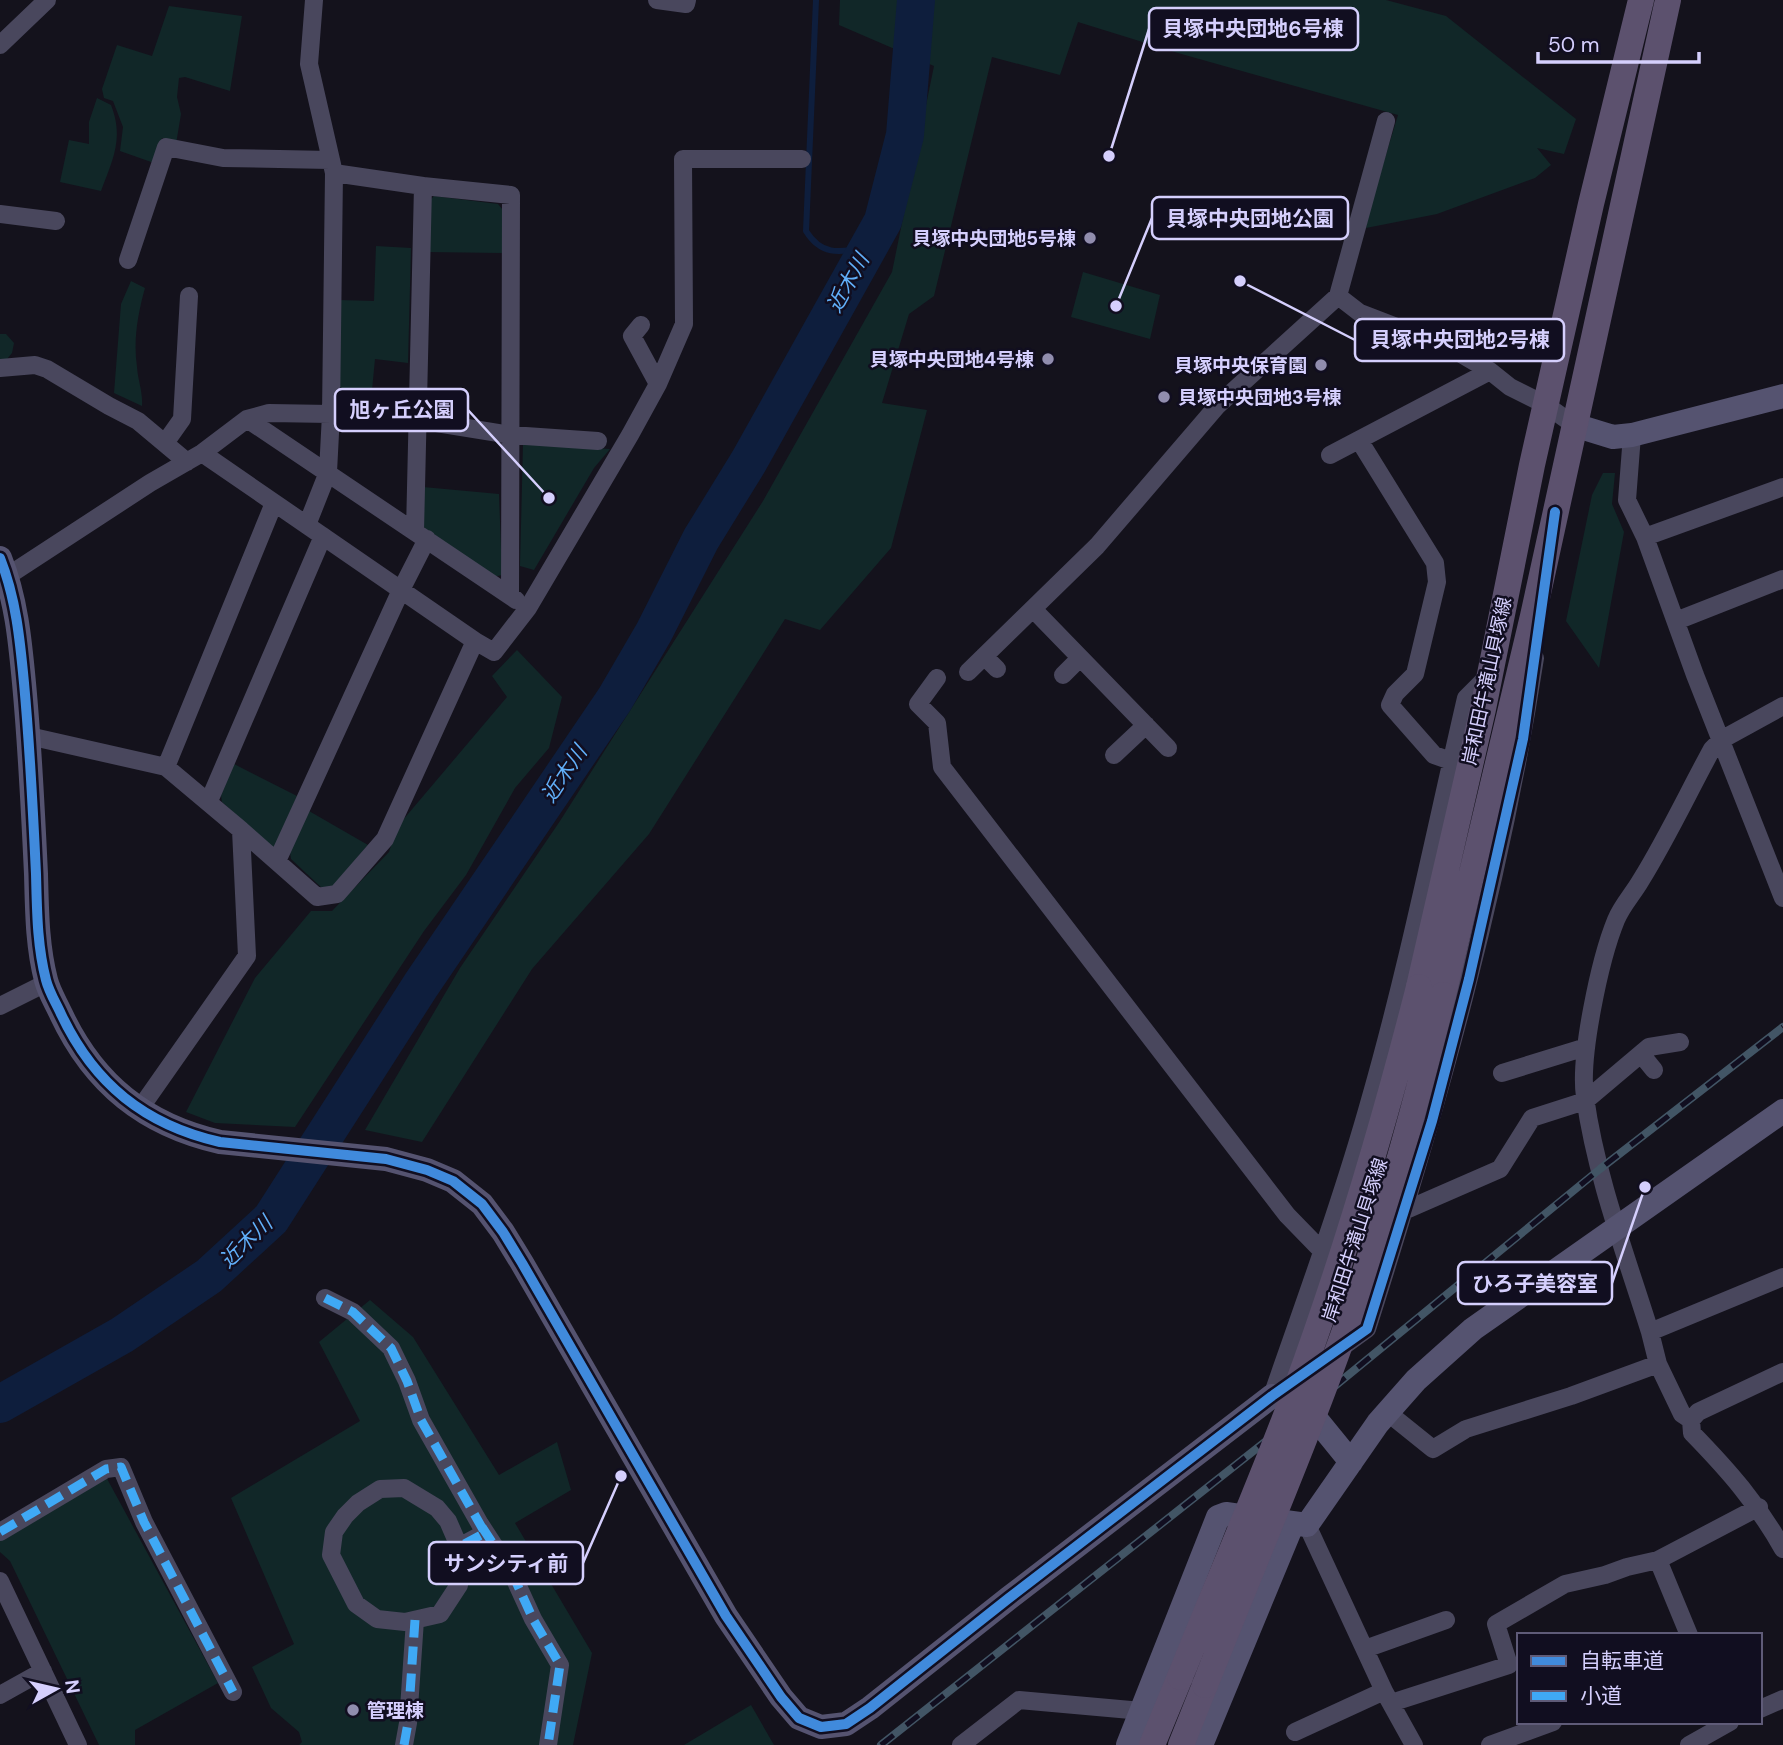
<svg xmlns="http://www.w3.org/2000/svg" width="1783" height="1745" font-family="'DM Sans','Noto Sans JP',sans-serif">
  <style>
    .green { fill: #112728 }
    .lines { fill: none; stroke-linecap: round; stroke-linejoin: round }
    .stream { stroke: #0e1e3d; stroke-width: 6 }
    .river { stroke: #0e1e3d; stroke-width: 38 }
    .street { stroke: #49475d; stroke-width: 18 }
    .secondary { stroke: #555370; stroke-width: 24 }
    .primary { stroke: #5c516e; stroke-width: 26 }
    .rail-casing { stroke: #425565; stroke-width: 8 }
    .rail { stroke: #110e20; stroke-width: 5; stroke-dasharray: 16; stroke-linecap: butt }
    .primary-bridge { stroke: #5c516e; stroke-width: 26 }
    .quiet { stroke: #3fa9f5; stroke-width: 9; stroke-dasharray: 18 9; stroke-linecap: butt }
    .cycleway-casing { stroke: #110e20; stroke-width: 15 }
    .cycleway { stroke: #408adc; stroke-width: 10 }
    .poi-dot { fill: #918dae; stroke: #110e20; stroke-width: 2.5 }
    .labels { text-anchor: middle; dominant-baseline: central; stroke-width: 5; stroke-linejoin: round; paint-order: stroke }
    .poi-label { font-size: 19px; font-weight: bold; fill: #d5cffd; stroke: #110e20; text-anchor: end }
    .street-label { font-size: 19px; fill: #d5cffd; stroke: #110e20 }
    .water-label { font-size: 21px; font-style: italic; fill: #61aff9; stroke: #110e20 }
    .leader { fill: none; stroke: #d5cffd; stroke-width: 2.5 }
    .callout-dot { fill: #d5cffd; stroke: #110e20; stroke-width: 2.5 }
    .callout { fill: #110e20; stroke: #d5cffd; stroke-width: 2.5 }
    .callout-label { font-size: 21px; text-anchor: middle; font-weight: bold; fill: #d5cffd }
  </style>
  <rect width="100%" height="100%" fill="#14121c"/>
  <path class="green" d="M 840,0 L 1386,0 L 1446,16 L 1576,119 L 1564,154 L 1537,148 L 1551,165 L 1535,178 L 1437,214 L 1366,228 L 1370,207 L 1398,115 L 1178,53 L 1078,22 L 1060,75 L 992,57 L 934,296 L 909,314 L 882,403 L 927,410 L 891,548 L 820,630 L 785,619 L 649,834 L 532,969 L 422,1142 L 365,1130 L 460,968 L 560,821 L 763,501 L 892,272 L 934,66 L 839,25 Z
    M 169,6 L 242,16 L 230,91 L 185,77 L 179,78 L 177,97 L 181,114 L 176,144 L 162,138 L 154,163 L 120,151 L 123,127 L 113,101 L 104,98 L 102,89 L 117,45 L 152,56 Z
    M 97,98 L 111,105 C 124,138 113,159 101,191 L 60,182 L 69,140 L 89,144 L 89,122 Z
    M 434,196 L 498,204 L 502,209 L 502,253 L 426,252 L 429,201 Z
    M 376,246 L 411,248 L 408,363 L 375,359 L 370,411 L 336,409 L 338,300 L 374,301 Z
    M 1083,272 L 1160,295 L 1150,339 L 1071,317 Z
    M 131,281 L 145,288 C 138,313 133,340 137,367 C 138,381 143,392 142,406 L 114,393 L 121,304 Z
    M 0,334 L 6,334 L 14,343 L 12,353 L 7,359 L 0,360 Z
    M 523,444 L 610,449 L 594,468 L 534,570 L 520,566 Z
    M 1603,473 L 1615,473 L 1612,504 L 1624,532 L 1599,668 L 1566,621 L 1592,495 Z
    M 423,487 L 499,494 L 502,575 L 493,577 L 422,526 Z
    M 517,650 L 562,697 L 549,748 L 515,788 L 466,875 L 424,931 L 295,1127 L 215,1123 L 186,1112 L 255,978 L 311,911 L 332,911 L 389,852 L 397,827 L 507,697 L 492,676 Z
    M 234,764 L 297,796 L 275,850 L 222,802 L 221,795 Z
    M 309,811 L 368,845 L 332,887 L 322,888 L 291,859 L 290,852 Z
    M 370,1300 L 413,1337 L 499,1475 L 557,1442 L 571,1490 L 515,1523 L 592,1653 L 573,1745 L 299,1745 L 302,1742 L 299,1732 L 271,1708 L 252,1667 L 294,1644 L 231,1498 L 360,1421 L 319,1342 Z
    M 105,1475 L 218,1683 L 135,1730 L 135,1745 L 99,1745 L 10,1561 L 0,1552 L 0,1537 Z
    M 751,1705 L 774,1745 L 684,1745 Z"/>
  <g class="lines">
    <path class="stream" d="M 816,0 L 806,231 C 822,257 841,252 868,248"/>
    <path class="river" d="M 0,1404 L 122,1335 L 209,1276 L 271,1219 L 421,985 L 615,699 L 654,632 L 701,539 L 749,461 L 883,221 L 905,135 L 916,0"/>
    <path class="street" d="M 657,0 L 686,4 L 687,0
      M 0,45 L 47,0
      M 334,173 L 423,186 L 415,531
      M 423,186 L 511,195 L 510,595
      M 0,214 L 56,221
      M 128,260 L 166,147 L 223,158 L 330,160
      M 1338,296 L 1360,313 L 1451,348 L 1490,371 L 1510,387 L 1546,405 L 1574,425
      M 641,325 L 632,336 L 658,384
      M 0,368 L 35,365 L 47,369 L 109,406 L 138,421 L 187,462
      M 247,419 L 516,600
      M 1632,435 L 1627,500 L 1645,537 L 1695,675 L 1783,898
      M 1359,440 L 1435,563 L 1437,582 L 1415,674 L 1395,694 L 1390,705 L 1434,755 L 1451,761
      M 165,443 L 182,419 L 189,296
      M 1330,455 L 1490,371
      M 307,525 L 328,472 L 331,414 L 334,173 L 309,64 L 314,0
      M 1645,537 L 1783,487
      M 0,581 L 150,483 L 202,453 L 247,419 L 269,413 L 331,414 L 418,420 L 511,435 L 598,441
      M 1033,609 L 1168,748
      M 1676,621 L 1783,579
      M 475,641 L 494,652 L 528,608 L 630,435 L 658,384 L 684,324 L 683,159 L 802,159
      M 984,656 L 997,669
      M 968,672 L 1097,546 L 1218,405 L 1338,296 L 1386,121
      M 1063,675 L 1080,658
      M 937,678 L 918,704 L 937,723 L 942,767 L 1287,1215 L 1322,1251
      M 1783,706 L 1721,740 L 1712,749 C 1688,793 1667,838 1641,880 C 1633,894 1622,905 1616,920 C 1600,959 1579,1057 1585,1097 C 1596,1177 1626,1255 1650,1332 L 1783,1277
      M 29,736 L 166,767 L 241,830
      M 1114,755 L 1146,725
      M 166,767 L 274,503
      M 209,801 L 323,536
      M 277,861 L 401,590 L 427,539
      M 0,1006 L 46,983
      M 1641,1054 L 1654,1070
      M 1502,1073 L 1586,1047
      M 139,1110 L 247,956 L 241,830 L 317,897 L 337,894 L 385,839 L 475,641 L 202,453
      M 1406,1210 L 1500,1169 L 1532,1118 L 1585,1101 L 1649,1047 L 1680,1042
      M 325,1298 L 353,1312 L 391,1348 L 407,1381 L 421,1420 L 485,1533 L 459,1547
      M 1650,1332 L 1658,1364 L 1682,1414 L 1691,1420
      M 1338,1350 L 1367,1329 C 1437,1109 1500,887 1535,658
      M 1783,1372 L 1698,1412 L 1691,1420 L 1692,1433 C 1729,1471 1757,1503 1783,1549
      M 1272,1396 C 1306,1298 1342,1200 1370,1100 C 1408,967 1435,832 1466,698 L 1490,674
      M 1387,1412 L 1433,1449 L 1466,1429 L 1571,1396 L 1658,1364
      M 404,1488 L 437,1508 L 448,1521 L 461,1551 L 459,1585 L 440,1614 L 405,1622 L 377,1619 L 356,1604 L 331,1555 L 334,1532 L 345,1516 L 358,1503 L 380,1489 Z
      M 480,1524 L 512,1573 L 533,1619 L 560,1665 L 548,1745
      M 1307,1525 L 1384,1691 L 1414,1745
      M 0,1532 L 106,1469 L 121,1467 L 144,1522 L 233,1692
      M 0,1581 L 78,1745
      M 1689,1635 L 1658,1560 L 1759,1507
      M 1365,1649 L 1446,1620
      M 0,1695 L 43,1671
      M 1391,1703 L 1509,1665 L 1496,1624 L 1565,1584 L 1605,1575 L 1627,1567 L 1658,1560
      M 1760,1709 L 1783,1699
      M 1295,1732 L 1384,1691
      M 404,1745 L 408,1723 L 415,1620
      M 961,1745 L 1019,1700 L 1142,1711
      M 1490,1745 L 1553,1722
      M 1689,1745 L 1730,1722"/>
    <path class="secondary" d="M 1574,425 L 1613,437 L 1632,435 L 1783,396
      M 0,558 C 16,598 20,640 24,683 C 30,747 33,810 36,874 C 37,910 37,945 46,980 C 49,992 56,1003 61,1014 C 94,1084 145,1125 220,1142 L 386,1159 L 427,1170 L 453,1181 L 482,1204 L 503,1232 L 522,1263 L 726,1616 L 781,1697 L 799,1718 L 821,1727 L 846,1724 L 870,1708 L 1009,1598 L 1272,1396
      M 1303,1403 L 1351,1462
      M 1128,1745 L 1218,1517 L 1226,1514 L 1307,1525 L 1378,1423 L 1416,1380 L 1473,1329 L 1783,1111
      M 1201,1745 L 1293,1523"/>
    <path class="primary" d="M 1419,987 L 1483,709 L 1532,465 L 1591,204 L 1641,0
      M 1443,995 L 1533,616 L 1668,0
      M 1152,1745 L 1180,1677
      M 1181,1745 L 1205,1685"/>
    <g class="rail-casing">
      <path id="rail" d="M 881,1745 L 1308,1408 L 1600,1169 L 1783,1027"/>
    </g>
    <use href="#rail" class="rail"/>
    <path class="primary-bridge" d="M 1180,1677 C 1218,1582 1259,1488 1295,1392 C 1344,1259 1384,1124 1419,987
      M 1205,1685 C 1261,1544 1322,1405 1369,1260 C 1397,1173 1421,1084 1443,995"/>
    <path class="quiet" d="M 325,1298 L 353,1312 L 391,1348 L 407,1381 L 421,1420 L 485,1533 L 459,1547
      M 482,1527 L 512,1573 L 533,1619 L 560,1665 L 548,1745
      M 0,1532 L 106,1469 L 121,1467 L 144,1522 L 233,1692
      M 404,1745 L 408,1723 L 415,1620"/>
    <g class="cycleway-casing">
      <path id="cycleway" d="M 0,558 C 16,598 20,640 24,683 C 30,747 33,810 36,874 C 37,910 37,945 46,980 C 49,992 56,1003 61,1014 C 94,1084 145,1125 220,1142 L 386,1159 L 427,1170 L 453,1181 L 482,1204 L 503,1232 L 522,1263 L 726,1616 L 781,1697 L 799,1718 L 821,1727 L 846,1724 L 870,1708 L 1009,1598 L 1272,1396 L 1367,1329 L 1432,1121 L 1469,979 L 1523,739 L 1555,512"/>
    </g>
    <use href="#cycleway" class="cycleway"/>
  </g>
  <g class="poi-dot">
    <circle cx="1090" cy="238" r="7"/>
    <circle cx="1048" cy="359" r="7"/>
    <circle cx="1321" cy="365" r="7"/>
    <circle cx="1164" cy="397" r="7"/>
    <circle cx="353" cy="1710" r="7"/>
  </g>
  <g class="labels">
    <g class="poi-label">
      <text x="1076" y="238">貝塚中央団地5号棟</text>
      <text x="1034" y="359">貝塚中央団地4号棟</text>
      <text x="1307" y="365">貝塚中央保育園</text>
      <text x="1178" y="397" text-anchor="start">貝塚中央団地3号棟</text>
      <text x="367" y="1710" text-anchor="start">管理棟</text>
    </g>
    <g class="street-label">
      <text transform="translate(1487 681) rotate(-78)">岸和田牛滝山貝塚線</text>
      <text transform="translate(1355 1240) rotate(-72)">岸和田牛滝山貝塚線</text>
    </g>
    <g class="water-label">
      <text transform="translate(848 283) rotate(-61)">近木川</text>
      <text transform="translate(564 774) rotate(-56)">近木川</text>
      <text transform="translate(246 1242) rotate(-44)">近木川</text>
    </g>
  </g>
  <path class="leader" d="M1109 156L1149 29M1116 306L1152 218M1240 281L1355 340M549 498L468 410M1645 1187L1612 1283M621 1476L583 1563"/>
  <g class="callout-dot">
    <circle cx="1109" cy="156" r="7"/>
    <circle cx="1116" cy="306" r="7"/>
    <circle cx="1240" cy="281" r="7"/>
    <circle cx="549" cy="498" r="7"/>
    <circle cx="1645" cy="1187" r="7"/>
    <circle cx="621" cy="1476" r="7"/>
  </g>
  <g class="callout">
    <rect x="1149" y="8" width="209" height="42" rx="7"/>
    <rect x="1152" y="197" width="196" height="42" rx="7"/>
    <rect x="1355" y="319" width="209" height="42" rx="7"/>
    <rect x="335" y="389" width="133" height="42" rx="7"/>
    <rect x="1458" y="1262" width="154" height="42" rx="7"/>
    <rect x="429" y="1542" width="154" height="42" rx="7"/>
  </g>
  <g class="callout-label">
    <text x="1253" y="36">貝塚中央団地6号棟</text>
    <text x="1250" y="226">貝塚中央団地公園</text>
    <text x="1460" y="347">貝塚中央団地2号棟</text>
    <text x="402" y="417">旭ヶ丘公園</text>
    <text x="1535" y="1291">ひろ子美容室</text>
    <text x="506" y="1571">サンシティ前</text>
  </g>
  <rect x="1517" y="1633" width="245" height="91" fill="#110e20" stroke="#5f5b78" stroke-width="2"/>
  <rect x="1531" y="1656" width="35" height="10" fill="#408adc" stroke="#5f5b78" stroke-width="2"/>
  <text x="1580" y="1668" font-size="21" fill="#d5cffd">自転車道</text>
  <rect x="1531" y="1691" width="35" height="10" fill="#3fa9f5" stroke="#5f5b78" stroke-width="2"/>
  <text x="1580" y="1703" font-size="21" fill="#d5cffd">小道</text>
  <g transform="translate(56 1689) rotate(82)" stroke="#110e20" stroke-width="5" paint-order="stroke">
  <path d="M0-5L12 26L0 18L-12 26Z" fill="#d5cffd"/>
  <text y="-10" font-size="19" font-weight="bold" text-anchor="middle" fill="#d5cffd">N</text>
  </g>
  <path d="M1538 52v10h161v-10" fill="none" stroke="#d5cffd" stroke-width="3.5"/>
  <text x="1548" y="52" font-size="21" fill="#d5cffd" stroke="#110e20" stroke-width="5" paint-order="stroke">50 m</text>
</svg>
